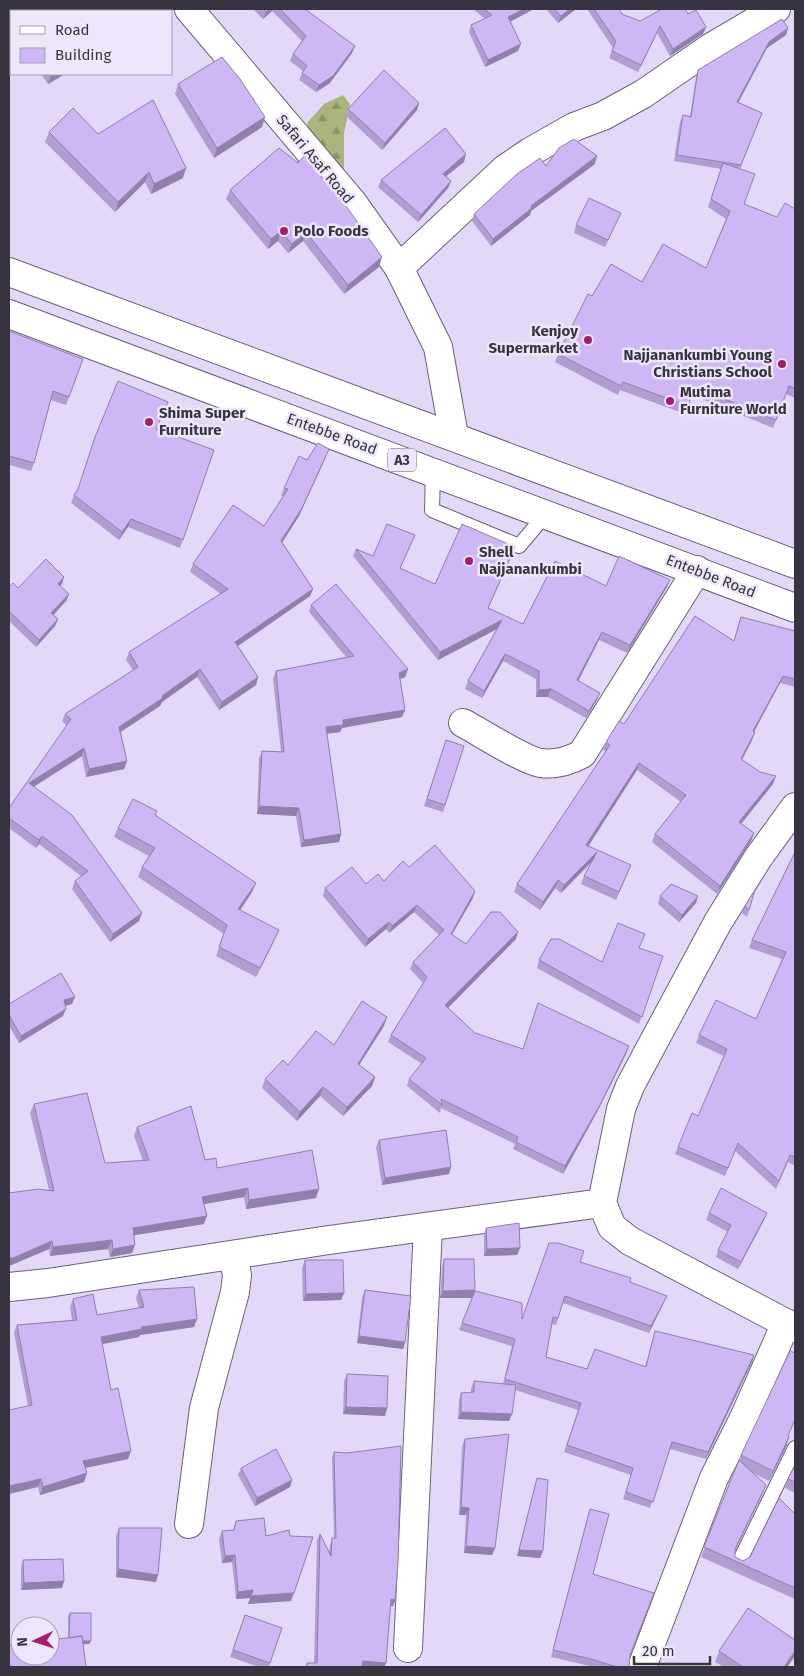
<svg xmlns="http://www.w3.org/2000/svg" width="804" height="1676" font-family="'Fira Sans',sans-serif">
  <style>
    .forest { fill: url(#forest-firs) }
    .lines { fill: none; stroke-linecap: round; stroke-linejoin: round }
    .lane-casing { stroke: #6b617d; stroke-width: 16 }
    .street-casing { stroke: #6b617d; stroke-width: 30 }
    .primary-casing { stroke: #6b617d; stroke-width: 30 }
    .lane { stroke: #fff; stroke-width: 14 }
    .street { stroke: #fff; stroke-width: 28 }
    .primary { stroke: #fff; stroke-width: 28 }
    .wall { fill: #b29dd3 }
    .shaded-wall { fill: #917fac }
    .building { fill: #cfb6f5; stroke: #917fac }
    .poi-dot { fill: #a31f6e; stroke: #eee7fb; stroke-width: 2 }
    .labels { text-anchor: middle; dominant-baseline: central; stroke-width: 5; stroke-linejoin: round; paint-order: stroke }
    .shield { fill: #eee7fb; stroke: #6f6978; stroke-width: 1 }
    .shield-label { font-size: 14px; font-weight: bold; fill: #383340 }
    .street-label { font-size: 15px; fill: #383340; stroke: #eee7fb }
    .poi-label { font-size: 15px; font-weight: bold; fill: #383340; stroke: #eee7fb; text-anchor: start }
  </style>
  <defs>
    <pattern id="forest-firs" width="22" height="20" patternUnits="userSpaceOnUse" patternTransform="scale(1.25)"><rect width="22" height="20" fill="#aab47c"/><path d="M5 1l3.5 6h-7zM16 11l3.5 6h-7z" fill="#8b9367"/></pattern>
  </defs>
  <rect width="100%" height="100%" fill="#e3d8f8"/>
  <path class="forest" d="M 343,95 L 350,104 L 344,133 L 344,173 L 312,147 L 307,123 L 324,104 Z"/>
  <g class="lines">
    <g class="lane-casing">
      <path id="lane" d="M 433,471 L 432,510 L 519,546 L 546,514
        M 739,1562 L 795,1448"/>
    </g>
    <g class="street-casing">
      <path id="street" d="M 189,9 L 353,203 L 399,268 L 438,347 L 454,436
        M 399,268 L 505,169 L 530,152 L 574,127 L 603,116 L 643,94 L 710,48 L 776,9
        M 463,723 C 480,732 525,761 541,763 C 556,765 569,761 582,754 L 697,570
        M 602,1203 L 621,1109 L 630,1086 L 718,922 L 758,858 L 795,807
        M 9,1287 L 48,1283 L 329,1240 L 602,1203 L 612,1227 L 630,1241 L 795,1328
        M 189,1524 L 204,1408 L 235,1292 L 237,1275 L 233,1255
        M 408,1648 L 428,1227
        M 642,1667 L 714,1478 L 745,1416 L 786,1323"/>
    </g>
    <g class="primary-casing">
      <path id="primary" d="M 9,272 L 795,564
        M 9,314 L 795,608"/>
    </g>
    <use href="#lane" class="lane"/>
    <use href="#street" class="street"/>
    <use href="#primary" class="primary"/>
  </g>
  <path class="wall" d="M 253,9 L 305,9 L 352,53 L 330,83 L 316,92 L 299,80 L 303,71 L 290,61 L 293,54 L 302,41 L 272,11 L 263,19 Z
    M 473,9 L 534,9 L 511,21 L 518,51 L 485,67 L 469,32 L 471,25 L 485,19 Z
    M 546,9 L 576,9 L 558,23 Z
    M 587,9 L 619,9 L 622,14 L 640,21 L 688,14 L 706,27 L 703,34 L 670,56 L 657,33 L 638,72 L 609,58 L 613,48 Z
    M 788,28 L 786,35 L 767,48 L 738,102 L 762,113 L 740,169 L 744,204 L 777,217 L 795,209 L 795,398 L 786,394 L 773,428 L 692,395 L 685,414 L 620,390 L 618,395 L 555,362 L 558,354 L 592,296 L 642,282 L 706,268 L 726,219 L 708,207 L 721,169 L 674,161 L 680,122 L 683,115 L 690,116 L 696,77 L 698,70 Z
    M 41,74 L 65,74 L 48,84 Z
    M 178,84 L 265,117 L 262,127 L 214,158 L 175,94 Z
    M 419,103 L 417,110 L 382,150 L 346,116 L 348,109 Z
    M 49,132 L 98,134 L 183,178 L 151,194 L 145,182 L 115,212 L 45,142 Z
    M 464,162 L 446,176 L 451,181 L 448,188 L 418,222 L 378,187 L 381,180 Z
    M 595,164 L 531,211 L 530,215 L 491,246 L 472,221 L 474,214 L 546,166 Z
    M 230,190 L 379,267 L 344,294 L 303,241 L 288,253 L 278,241 L 268,249 L 226,199 Z
    M 621,213 L 605,247 L 574,233 L 576,225 Z
    M 9,331 L 83,359 L 66,405 L 51,400 L 34,463 L 31,471 L 9,465 Z
    M 165,410 L 156,429 L 214,450 L 180,548 L 128,527 L 119,540 L 71,503 L 74,495 L 78,490 L 95,437 Z
    M 326,457 L 299,516 L 282,542 L 313,589 L 310,596 L 238,646 L 258,677 L 256,685 L 219,710 L 197,677 L 162,702 L 160,706 L 121,732 L 127,761 L 124,769 L 86,777 L 82,756 L 34,787 L 139,921 L 110,942 L 72,889 L 75,881 L 81,876 L 39,844 L 36,848 L 9,828 L 9,808 L 67,726 L 62,721 L 65,714 L 133,670 L 126,660 L 129,652 L 221,594 L 190,572 L 193,564 L 264,526 L 283,496 L 281,496 L 284,488 L 307,460 Z
    M 415,535 L 400,569 L 435,584 L 515,547 L 488,608 L 523,624 L 606,586 L 670,580 L 667,587 L 627,653 L 599,640 L 578,681 L 597,700 L 586,718 L 548,697 L 536,697 L 536,679 L 503,661 L 482,698 L 465,689 L 468,681 L 497,629 L 438,660 L 353,556 L 356,549 L 373,556 Z
    M 62,584 L 60,586 L 69,594 L 66,601 L 53,615 L 58,619 L 55,626 L 36,647 L 9,621 L 9,587 L 18,588 Z
    M 311,605 L 408,669 L 405,677 L 400,679 L 405,710 L 402,717 L 342,728 L 340,732 L 327,734 L 341,834 L 339,842 L 301,847 L 296,816 L 257,814 L 259,758 L 262,751 L 281,752 L 273,679 L 276,671 L 346,657 L 309,612 Z
    M 741,617 L 795,631 L 795,687 L 780,683 L 754,732 L 752,740 L 742,760 L 773,784 L 741,824 L 754,833 L 751,841 L 717,894 L 652,842 L 655,834 L 681,802 L 637,770 L 588,846 L 628,873 L 616,900 L 581,884 L 584,876 L 592,862 L 561,893 L 555,888 L 540,910 L 514,892 L 517,884 L 606,751 L 603,750 L 606,742 L 624,724 L 734,641 Z
    M 446,740 L 445,805 L 443,812 L 424,806 Z
    M 155,815 L 252,892 L 240,910 L 275,939 L 256,977 L 216,956 L 224,934 L 138,877 L 142,867 L 149,856 L 114,837 L 118,828 Z
    M 795,852 L 795,1166 L 788,1162 L 776,1189 L 735,1151 L 725,1176 L 675,1154 L 678,1147 L 698,1116 L 724,1056 L 696,1043 L 699,1035 L 756,1019 L 782,959 L 749,948 L 752,940 Z
    M 409,867 L 473,898 L 452,935 L 466,944 L 516,939 L 448,1008 L 475,1033 L 523,1049 L 629,1046 L 626,1054 L 597,1112 L 563,1174 L 513,1149 L 515,1144 L 441,1108 L 440,1113 L 407,1086 L 409,1079 L 422,1064 L 388,1042 L 391,1035 L 423,983 L 410,969 L 413,962 L 439,935 L 414,912 L 389,933 L 386,929 L 365,947 L 323,896 L 325,888 L 384,881 Z
    M 660,896 L 696,903 L 679,922 L 658,904 Z
    M 745,906 L 749,910 L 747,917 L 742,913 Z
    M 639,948 L 663,956 L 639,1024 L 537,968 L 539,960 L 602,962 Z
    M 9,1004 L 72,1004 L 65,1006 L 63,1016 L 19,1043 L 9,1026 Z
    M 384,1026 L 359,1065 L 375,1077 L 372,1086 L 343,1116 L 320,1096 L 297,1121 L 262,1088 L 265,1079 L 288,1065 L 334,1045 Z
    M 34,1104 L 105,1163 L 143,1161 L 134,1136 L 137,1127 L 205,1160 L 217,1168 L 316,1198 L 246,1209 L 244,1197 L 204,1204 L 204,1224 L 134,1235 L 132,1253 L 110,1257 L 108,1249 L 50,1256 L 49,1249 L 9,1266 L 9,1193 L 49,1190 L 30,1113 Z
    M 379,1140 L 449,1174 L 382,1185 L 376,1147 Z
    M 709,1213 L 767,1213 L 764,1220 L 738,1269 L 716,1257 L 718,1250 L 728,1232 L 706,1220 Z
    M 486,1228 L 520,1248 L 517,1255 L 484,1256 L 484,1235 Z
    M 444,1259 L 475,1291 L 522,1319 L 580,1262 L 630,1282 L 664,1302 L 649,1333 L 563,1303 L 556,1325 L 552,1324 L 546,1357 L 587,1369 L 645,1367 L 655,1331 L 754,1355 L 752,1362 L 706,1459 L 670,1449 L 650,1508 L 623,1499 L 631,1475 L 564,1452 L 578,1410 L 515,1390 L 512,1414 L 509,1421 L 458,1419 L 459,1400 L 461,1393 L 471,1392 L 471,1389 L 474,1381 L 503,1384 L 512,1346 L 459,1330 L 472,1298 L 440,1298 L 442,1267 Z
    M 305,1260 L 344,1293 L 341,1300 L 303,1301 L 302,1268 Z
    M 139,1290 L 194,1327 L 140,1335 L 139,1337 L 102,1344 L 111,1390 L 128,1459 L 85,1468 L 87,1473 L 84,1482 L 40,1495 L 38,1487 L 28,1406 L 14,1333 L 17,1325 L 72,1320 L 70,1307 L 73,1299 L 97,1315 L 139,1308 L 136,1298 Z
    M 365,1290 L 405,1342 L 403,1349 L 357,1343 L 362,1298 Z
    M 347,1374 L 387,1408 L 385,1416 L 343,1414 L 344,1381 Z
    M 788,1437 L 789,1437 L 786,1447 L 769,1481 L 753,1473 L 762,1495 L 735,1551 L 735,1557 L 743,1561 L 750,1557 L 795,1514 L 795,1599 L 701,1557 L 741,1455 Z
    M 465,1439 L 495,1548 L 492,1555 L 464,1553 L 466,1515 L 459,1515 L 462,1446 Z
    M 334,1452 L 395,1600 L 393,1606 L 390,1606 L 386,1663 L 384,1667 L 305,1667 L 307,1663 L 314,1663 L 317,1540 L 320,1534 L 329,1552 L 330,1545 L 332,1538 L 334,1538 L 332,1458 Z
    M 795,1465 L 795,1493 L 785,1488 L 788,1479 Z
    M 241,1468 L 290,1487 L 255,1506 L 238,1475 Z
    M 537,1478 L 543,1551 L 540,1558 L 517,1556 L 535,1485 Z
    M 590,1509 L 593,1574 L 630,1655 L 629,1667 L 594,1667 L 551,1657 L 588,1516 Z
    M 236,1521 L 266,1536 L 291,1601 L 248,1604 L 250,1598 L 236,1599 L 232,1562 L 222,1563 L 219,1539 L 222,1531 L 233,1530 Z
    M 119,1528 L 156,1582 L 116,1577 L 116,1536 Z
    M 23,1560 L 64,1581 L 62,1588 L 21,1590 L 21,1567 Z
    M 70,1613 L 91,1641 L 89,1644 L 83,1644 L 68,1638 L 68,1616 Z
    M 245,1615 L 282,1628 L 269,1667 L 259,1667 L 230,1657 Z
    M 719,1651 L 795,1656 L 787,1667 L 724,1667 L 715,1662 Z"/>
  <path class="shaded-wall" d="M 160,9 L 166,9 L 166,11 L 156,11 Z
    M 269,9 L 273,9 L 272,11 L 263,19 L 266,12 Z
    M 524,9 L 534,9 L 506,24 L 508,17 Z
    M 570,9 L 576,9 L 558,23 L 561,16 Z
    M 11,19 L 11,26 L 9,27 L 9,20 Z
    M 660,26 L 657,33 L 638,72 L 641,65 Z
    M 706,27 L 703,34 L 670,56 L 673,49 Z
    M 788,28 L 786,35 L 767,48 L 735,109 L 737,102 L 769,42 Z
    M 521,44 L 518,51 L 485,67 L 488,60 Z
    M 355,46 L 352,53 L 330,83 L 316,92 L 319,85 Z
    M 54,74 L 65,74 L 48,84 L 51,75 Z
    M 419,103 L 417,110 L 382,150 L 385,143 Z
    M 265,117 L 262,127 L 214,158 L 217,148 Z
    M 466,154 L 464,162 L 440,181 L 443,174 Z
    M 597,156 L 595,164 L 531,211 L 530,215 L 491,246 L 493,239 L 531,206 Z
    M 186,168 L 183,178 L 151,194 L 154,184 Z
    M 149,172 L 145,182 L 115,212 L 118,202 Z
    M 451,181 L 448,188 L 418,222 L 421,215 Z
    M 281,231 L 278,241 L 268,249 L 271,239 Z
    M 306,232 L 303,241 L 288,253 L 292,244 Z
    M 382,257 L 379,267 L 344,294 L 348,285 Z
    M 329,449 L 299,516 L 278,549 L 281,541 Z
    M 131,519 L 128,527 L 119,540 L 122,532 Z
    M 515,547 L 512,554 L 485,616 L 488,608 Z
    M 64,577 L 62,584 L 55,591 L 58,584 Z
    M 670,580 L 667,587 L 627,653 L 630,645 Z
    M 313,589 L 310,596 L 232,650 L 235,642 Z
    M 69,594 L 66,601 L 49,620 L 51,613 Z
    M 58,619 L 55,626 L 36,647 L 39,640 Z
    M 502,620 L 499,628 L 438,660 L 440,652 Z
    M 602,632 L 599,640 L 575,687 L 577,680 Z
    M 505,654 L 503,661 L 482,698 L 484,691 Z
    M 200,669 L 197,677 L 162,702 L 160,706 L 117,734 L 119,727 Z
    M 408,669 L 405,677 L 396,681 L 399,673 Z
    M 783,676 L 780,683 L 750,739 L 753,731 Z
    M 258,677 L 256,685 L 219,710 L 222,702 Z
    M 551,689 L 548,697 L 536,697 L 539,690 Z
    M 600,693 L 597,700 L 586,718 L 589,711 Z
    M 405,710 L 402,717 L 342,728 L 340,732 L 323,734 L 326,727 L 343,720 Z
    M 755,732 L 752,740 L 738,767 L 741,759 Z
    M 84,748 L 82,756 L 26,791 L 29,783 Z
    M 127,761 L 124,769 L 86,777 L 89,769 Z
    M 639,763 L 637,770 L 584,853 L 586,845 Z
    M 776,776 L 773,784 L 736,830 L 739,822 Z
    M 259,806 L 299,808 L 296,816 L 257,814 Z
    M 754,833 L 751,841 L 717,894 L 720,886 Z
    M 341,834 L 339,842 L 301,847 L 304,840 Z
    M 42,836 L 39,844 L 36,848 L 39,840 Z
    M 597,852 L 594,859 L 561,893 L 564,885 Z
    M 558,880 L 555,888 L 540,910 L 543,902 Z
    M 256,883 L 252,892 L 235,918 L 238,909 Z
    M 475,891 L 473,898 L 448,941 L 451,934 Z
    M 698,896 L 696,903 L 679,922 L 682,915 Z
    M 417,905 L 414,912 L 389,933 L 392,926 Z
    M 142,913 L 139,921 L 110,942 L 113,934 Z
    M 389,922 L 386,929 L 365,947 L 368,939 Z
    M 279,930 L 275,939 L 256,977 L 260,968 Z
    M 518,932 L 516,939 L 443,1013 L 445,1005 Z
    M 75,997 L 72,1004 L 61,1007 L 64,1000 Z
    M 66,1009 L 63,1016 L 19,1043 L 21,1036 Z
    M 387,1017 L 384,1026 L 354,1073 L 358,1064 Z
    M 629,1046 L 626,1054 L 597,1112 L 563,1174 L 565,1166 Z
    M 375,1077 L 372,1086 L 343,1116 L 347,1107 Z
    M 323,1087 L 320,1096 L 297,1121 L 300,1112 Z
    M 451,1167 L 449,1174 L 382,1185 L 385,1178 Z
    M 248,1188 L 244,1197 L 199,1205 L 202,1197 Z
    M 319,1189 L 316,1198 L 246,1209 L 249,1200 Z
    M 767,1213 L 764,1220 L 738,1269 L 741,1262 Z
    M 207,1216 L 204,1224 L 130,1236 L 133,1228 Z
    M 112,1240 L 108,1249 L 50,1256 L 53,1247 Z
    M 52,1241 L 49,1249 L 9,1266 L 9,1258 Z
    M 135,1245 L 132,1253 L 110,1257 L 113,1249 Z
    M 520,1248 L 517,1255 L 484,1256 L 487,1249 Z
    M 475,1290 L 472,1298 L 440,1298 L 443,1291 Z
    M 344,1293 L 341,1300 L 303,1301 L 306,1294 Z
    M 667,1296 L 664,1302 L 649,1333 L 651,1326 Z
    M 197,1319 L 194,1327 L 140,1335 L 139,1337 L 98,1345 L 101,1337 L 142,1327 Z
    M 359,1336 L 405,1342 L 403,1349 L 357,1343 Z
    M 754,1355 L 752,1362 L 706,1459 L 708,1452 Z
    M 346,1407 L 387,1408 L 385,1416 L 343,1414 Z
    M 461,1412 L 512,1414 L 509,1421 L 458,1419 Z
    M 789,1437 L 786,1447 L 769,1481 L 773,1471 Z
    M 131,1451 L 128,1459 L 80,1469 L 83,1461 Z
    M 87,1473 L 84,1482 L 40,1495 L 43,1487 Z
    M 41,1479 L 38,1487 L 9,1494 L 9,1486 Z
    M 292,1480 L 290,1487 L 255,1506 L 257,1498 Z
    M 766,1485 L 762,1495 L 731,1558 L 735,1549 Z
    M 461,1507 L 469,1508 L 466,1515 L 459,1515 Z
    M 466,1546 L 495,1548 L 492,1555 L 464,1553 Z
    M 519,1550 L 543,1551 L 540,1558 L 517,1556 Z
    M 235,1555 L 232,1562 L 222,1563 L 225,1556 Z
    M 118,1569 L 158,1575 L 156,1582 L 116,1577 Z
    M 64,1581 L 62,1588 L 21,1590 L 24,1583 Z
    M 253,1590 L 250,1598 L 236,1599 L 238,1592 Z
    M 294,1593 L 291,1601 L 248,1604 L 251,1596 Z
    M 391,1599 L 395,1600 L 393,1606 L 389,1606 Z
    M 69,1641 L 91,1641 L 89,1644 L 68,1645 Z
    M 795,1651 L 795,1656 L 787,1667 L 784,1667 Z
    M 363,1661 L 386,1663 L 384,1667 L 361,1667 Z"/>
  <path class="building" d="M 9,9 L 160,9 L 156,11 L 11,11 L 11,19 L 9,20 Z
    M 263,9 L 269,9 L 266,12 Z
    M 280,9 L 305,9 L 355,46 L 333,76 L 319,85 L 302,73 L 307,66 L 293,54 L 306,36 Z
    M 484,9 L 524,9 L 508,17 L 521,44 L 488,60 L 471,25 L 492,15 Z
    M 554,9 L 570,9 L 561,16 Z
    M 594,9 L 619,9 L 622,14 L 640,21 L 662,9 L 685,9 L 688,14 L 696,10 L 706,27 L 673,49 L 660,26 L 641,65 L 612,51 L 616,41 Z
    M 782,19 L 788,28 L 769,42 L 737,102 L 762,113 L 741,165 L 677,155 L 683,115 L 691,117 L 698,70 Z
    M 222,57 L 240,79 L 265,117 L 217,148 L 178,84 Z
    M 384,70 L 419,103 L 385,143 L 348,109 Z
    M 153,100 L 186,168 L 154,184 L 149,172 L 118,202 L 49,132 L 73,108 L 98,134 Z
    M 445,128 L 466,154 L 443,174 L 451,181 L 421,215 L 381,180 Z
    M 574,139 L 597,156 L 531,206 L 532,208 L 493,239 L 474,214 L 517,174 L 540,158 L 546,166 L 559,148 Z
    M 279,148 L 298,163 L 304,156 L 344,203 L 382,257 L 348,285 L 306,232 L 292,244 L 281,231 L 271,239 L 230,190 Z
    M 723,163 L 755,174 L 744,204 L 777,217 L 785,203 L 795,209 L 795,388 L 789,386 L 776,420 L 695,387 L 688,406 L 623,382 L 621,386 L 558,354 L 588,294 L 592,296 L 611,264 L 642,282 L 663,244 L 706,268 L 730,211 L 711,199 Z
    M 589,198 L 621,213 L 608,240 L 576,225 Z
    M 9,331 L 83,359 L 69,397 L 53,391 L 34,463 L 9,456 Z
    M 118,381 L 168,402 L 156,429 L 214,450 L 183,540 L 131,519 L 122,532 L 74,495 L 78,489 L 95,437 Z
    M 318,443 L 329,449 L 302,508 L 281,541 L 313,589 L 235,642 L 258,677 L 222,702 L 200,669 L 162,696 L 163,698 L 119,727 L 127,761 L 89,769 L 84,748 L 29,783 L 72,815 L 142,913 L 113,934 L 75,881 L 88,871 L 42,836 L 39,840 L 9,818 L 9,808 L 71,719 L 65,714 L 138,667 L 129,652 L 228,589 L 193,564 L 233,505 L 264,526 L 288,489 L 284,488 L 299,456 L 307,460 Z
    M 387,524 L 415,535 L 400,568 L 435,584 L 462,524 L 515,547 L 488,608 L 523,624 L 555,561 L 606,586 L 619,556 L 670,580 L 630,645 L 602,632 L 577,680 L 600,693 L 589,711 L 551,689 L 539,690 L 539,671 L 505,654 L 484,691 L 468,681 L 502,620 L 440,652 L 356,549 L 373,556 Z
    M 46,559 L 64,577 L 58,584 L 69,594 L 51,613 L 58,619 L 39,640 L 9,611 L 9,587 L 13,583 L 18,588 Z
    M 336,584 L 408,669 L 399,673 L 405,710 L 343,720 L 343,725 L 326,727 L 341,834 L 304,840 L 299,808 L 259,806 L 262,751 L 284,752 L 276,671 L 354,656 L 311,605 Z
    M 695,616 L 734,641 L 741,617 L 795,631 L 795,679 L 783,676 L 753,731 L 755,732 L 741,759 L 760,772 L 776,776 L 739,822 L 754,833 L 720,886 L 655,834 L 686,795 L 639,763 L 586,845 L 631,865 L 619,892 L 584,876 L 597,852 L 564,885 L 558,880 L 543,902 L 517,884 L 610,745 L 606,742 L 619,721 L 624,724 Z
    M 446,740 L 464,746 L 445,805 L 427,799 Z
    M 133,799 L 157,811 L 155,815 L 256,883 L 238,909 L 279,930 L 260,968 L 219,947 L 227,925 L 142,867 L 155,848 L 118,828 Z
    M 435,845 L 475,891 L 451,934 L 466,944 L 491,912 L 500,912 L 518,932 L 445,1005 L 475,1033 L 523,1049 L 538,1003 L 629,1046 L 600,1105 L 565,1166 L 516,1142 L 518,1137 L 441,1099 L 442,1105 L 409,1079 L 426,1058 L 391,1035 L 427,977 L 413,962 L 444,930 L 417,905 L 392,926 L 389,922 L 368,939 L 325,888 L 352,867 L 366,884 L 378,874 L 384,881 L 403,861 L 409,867 Z
    M 795,852 L 795,1157 L 790,1155 L 779,1181 L 738,1143 L 728,1168 L 678,1147 L 692,1113 L 698,1116 L 727,1049 L 699,1035 L 716,1000 L 756,1019 L 786,952 L 752,940 Z
    M 671,884 L 698,896 L 682,915 L 660,896 Z
    M 755,890 L 749,910 L 745,906 Z
    M 618,923 L 645,934 L 639,948 L 663,956 L 642,1017 L 539,960 L 551,939 L 559,939 L 602,962 Z
    M 61,973 L 75,997 L 64,1000 L 66,1009 L 21,1036 L 9,1015 L 9,1004 Z
    M 362,1001 L 387,1017 L 358,1064 L 375,1077 L 347,1107 L 323,1087 L 300,1112 L 265,1079 L 283,1060 L 288,1065 L 316,1031 L 334,1045 Z
    M 87,1093 L 105,1163 L 149,1160 L 137,1127 L 191,1106 L 205,1160 L 216,1158 L 217,1168 L 312,1150 L 319,1189 L 249,1200 L 248,1188 L 202,1197 L 207,1216 L 133,1228 L 135,1245 L 113,1249 L 112,1240 L 53,1247 L 52,1241 L 13,1258 L 9,1258 L 9,1193 L 38,1189 L 54,1191 L 34,1104 Z
    M 446,1130 L 451,1167 L 385,1178 L 379,1140 Z
    M 721,1188 L 767,1213 L 741,1262 L 718,1250 L 731,1225 L 709,1213 Z
    M 519,1223 L 520,1248 L 487,1249 L 486,1228 Z
    M 549,1243 L 558,1243 L 584,1251 L 580,1262 L 631,1278 L 630,1282 L 667,1296 L 651,1326 L 565,1296 L 558,1318 L 553,1317 L 546,1357 L 587,1369 L 595,1349 L 646,1367 L 655,1331 L 754,1355 L 708,1452 L 672,1442 L 653,1502 L 626,1492 L 633,1468 L 567,1445 L 581,1403 L 505,1379 L 515,1339 L 462,1323 L 475,1291 L 522,1303 L 522,1319 Z
    M 444,1259 L 474,1259 L 475,1290 L 443,1291 Z
    M 305,1260 L 343,1260 L 344,1293 L 306,1294 Z
    M 194,1287 L 197,1319 L 142,1327 L 142,1329 L 101,1337 L 111,1390 L 118,1388 L 131,1451 L 83,1461 L 87,1473 L 43,1487 L 41,1479 L 9,1486 L 9,1410 L 32,1405 L 17,1325 L 77,1320 L 73,1299 L 93,1294 L 97,1315 L 144,1307 L 139,1290 Z
    M 365,1290 L 411,1296 L 405,1342 L 359,1336 Z
    M 790,1351 L 795,1353 L 795,1419 L 788,1436 L 789,1437 L 773,1471 L 741,1455 Z
    M 347,1374 L 388,1376 L 387,1408 L 346,1407 Z
    M 474,1381 L 516,1385 L 512,1414 L 461,1412 L 461,1393 L 474,1392 Z
    M 509,1434 L 495,1548 L 466,1546 L 469,1508 L 461,1507 L 465,1439 Z
    M 401,1446 L 398,1563 L 395,1600 L 391,1599 L 386,1663 L 363,1661 L 362,1667 L 307,1667 L 307,1663 L 317,1663 L 320,1534 L 331,1556 L 332,1538 L 336,1538 L 334,1452 L 347,1453 Z
    M 276,1449 L 292,1480 L 257,1498 L 241,1468 Z
    M 739,1460 L 766,1485 L 735,1549 L 735,1557 L 743,1561 L 750,1557 L 779,1498 L 795,1514 L 795,1588 L 704,1547 Z
    M 795,1465 L 795,1482 L 788,1479 Z
    M 537,1478 L 548,1480 L 543,1551 L 519,1550 Z
    M 590,1509 L 609,1514 L 593,1574 L 654,1593 L 630,1655 L 629,1667 L 617,1667 L 591,1659 L 553,1650 Z
    M 264,1518 L 266,1536 L 289,1530 L 290,1536 L 313,1537 L 294,1593 L 251,1596 L 253,1590 L 238,1592 L 235,1555 L 225,1556 L 222,1531 L 234,1530 L 236,1521 Z
    M 119,1528 L 162,1528 L 158,1575 L 118,1569 Z
    M 63,1559 L 64,1581 L 24,1583 L 23,1560 Z
    M 748,1608 L 795,1640 L 795,1651 L 784,1667 L 743,1667 L 719,1651 Z
    M 70,1613 L 91,1613 L 91,1641 L 83,1641 L 82,1636 L 69,1638 Z
    M 245,1615 L 282,1628 L 270,1663 L 233,1650 Z
    M 82,1636 L 86,1667 L 9,1667 L 9,1645 L 20,1644 L 20,1656 L 50,1656 L 50,1640 Z"/>
  <g class="poi-dot">
    <circle cx="284" cy="231" r="5"/>
    <circle cx="588" cy="340" r="5"/>
    <circle cx="782" cy="364" r="5"/>
    <circle cx="670" cy="401" r="5"/>
    <circle cx="149" cy="422" r="5"/>
    <circle cx="469" cy="561" r="5"/>
  </g>
  <g class="labels">
    <rect class="shield" x="388" y="448.5" width="28" height="23" rx="4"/>
    <g class="shield-label">
      <text x="402" y="460">A3</text>
    </g>
    <g class="street-label">
      <text transform="translate(315 159) rotate(50)">Safari Asaf Road</text>
      <text transform="translate(332 434) rotate(20)">Entebbe Road</text>
      <text transform="translate(711 576) rotate(21)">Entebbe Road</text>
    </g>
    <g class="poi-label">
      <text x="294" y="231">Polo Foods</text>
      <text x="578" y="331" text-anchor="end">Kenjoy<tspan x="578" dy="17">Supermarket</tspan></text>
      <text x="772" y="355" text-anchor="end">Najjanankumbi Young<tspan x="772" dy="17">Christians School</tspan></text>
      <text x="680" y="392">Mutima<tspan x="680" dy="17">Furniture World</tspan></text>
      <text x="159" y="413">Shima Super<tspan x="159" dy="17">Furniture</tspan></text>
      <text x="479" y="552">Shell<tspan x="479" dy="17">Najjanankumbi</tspan></text>
    </g>
  </g>
  <rect width="804" height="1676" fill="none" stroke="#383340" stroke-width="20"/>
  <rect x="10" y="10" width="162" height="65" fill="#eee7fb" stroke="#a59fb0"/>
  <rect x="20" y="26" width="25" height="8" fill="#ffffff" stroke="#a59fb0"/>
  <text x="55" y="35" font-size="15" fill="#383340">Road</text>
  <rect x="20" y="48" width="25" height="15" fill="#cfb6f5" stroke="#a59fb0"/>
  <text x="55" y="60" font-size="15" fill="#383340">Building</text>
  <g transform="translate(35 1641) rotate(266)"><circle r="24" fill="#eee7fb" stroke="#a59fb0"/>
  <path d="M0-4L9 19L0 12L-9 19Z" fill="#a31f6e"/>
  <text y="-8" font-size="14" font-weight="bold" text-anchor="middle" fill="#383340">N</text>
  </g>
  <path d="M634 1656v8h76v-8" fill="none" stroke="#383340" stroke-width="2.5"/>
  <text x="642" y="1656" font-size="15" fill="#383340" stroke="#eee7fb" stroke-width="4" paint-order="stroke">20 m</text>
</svg>
